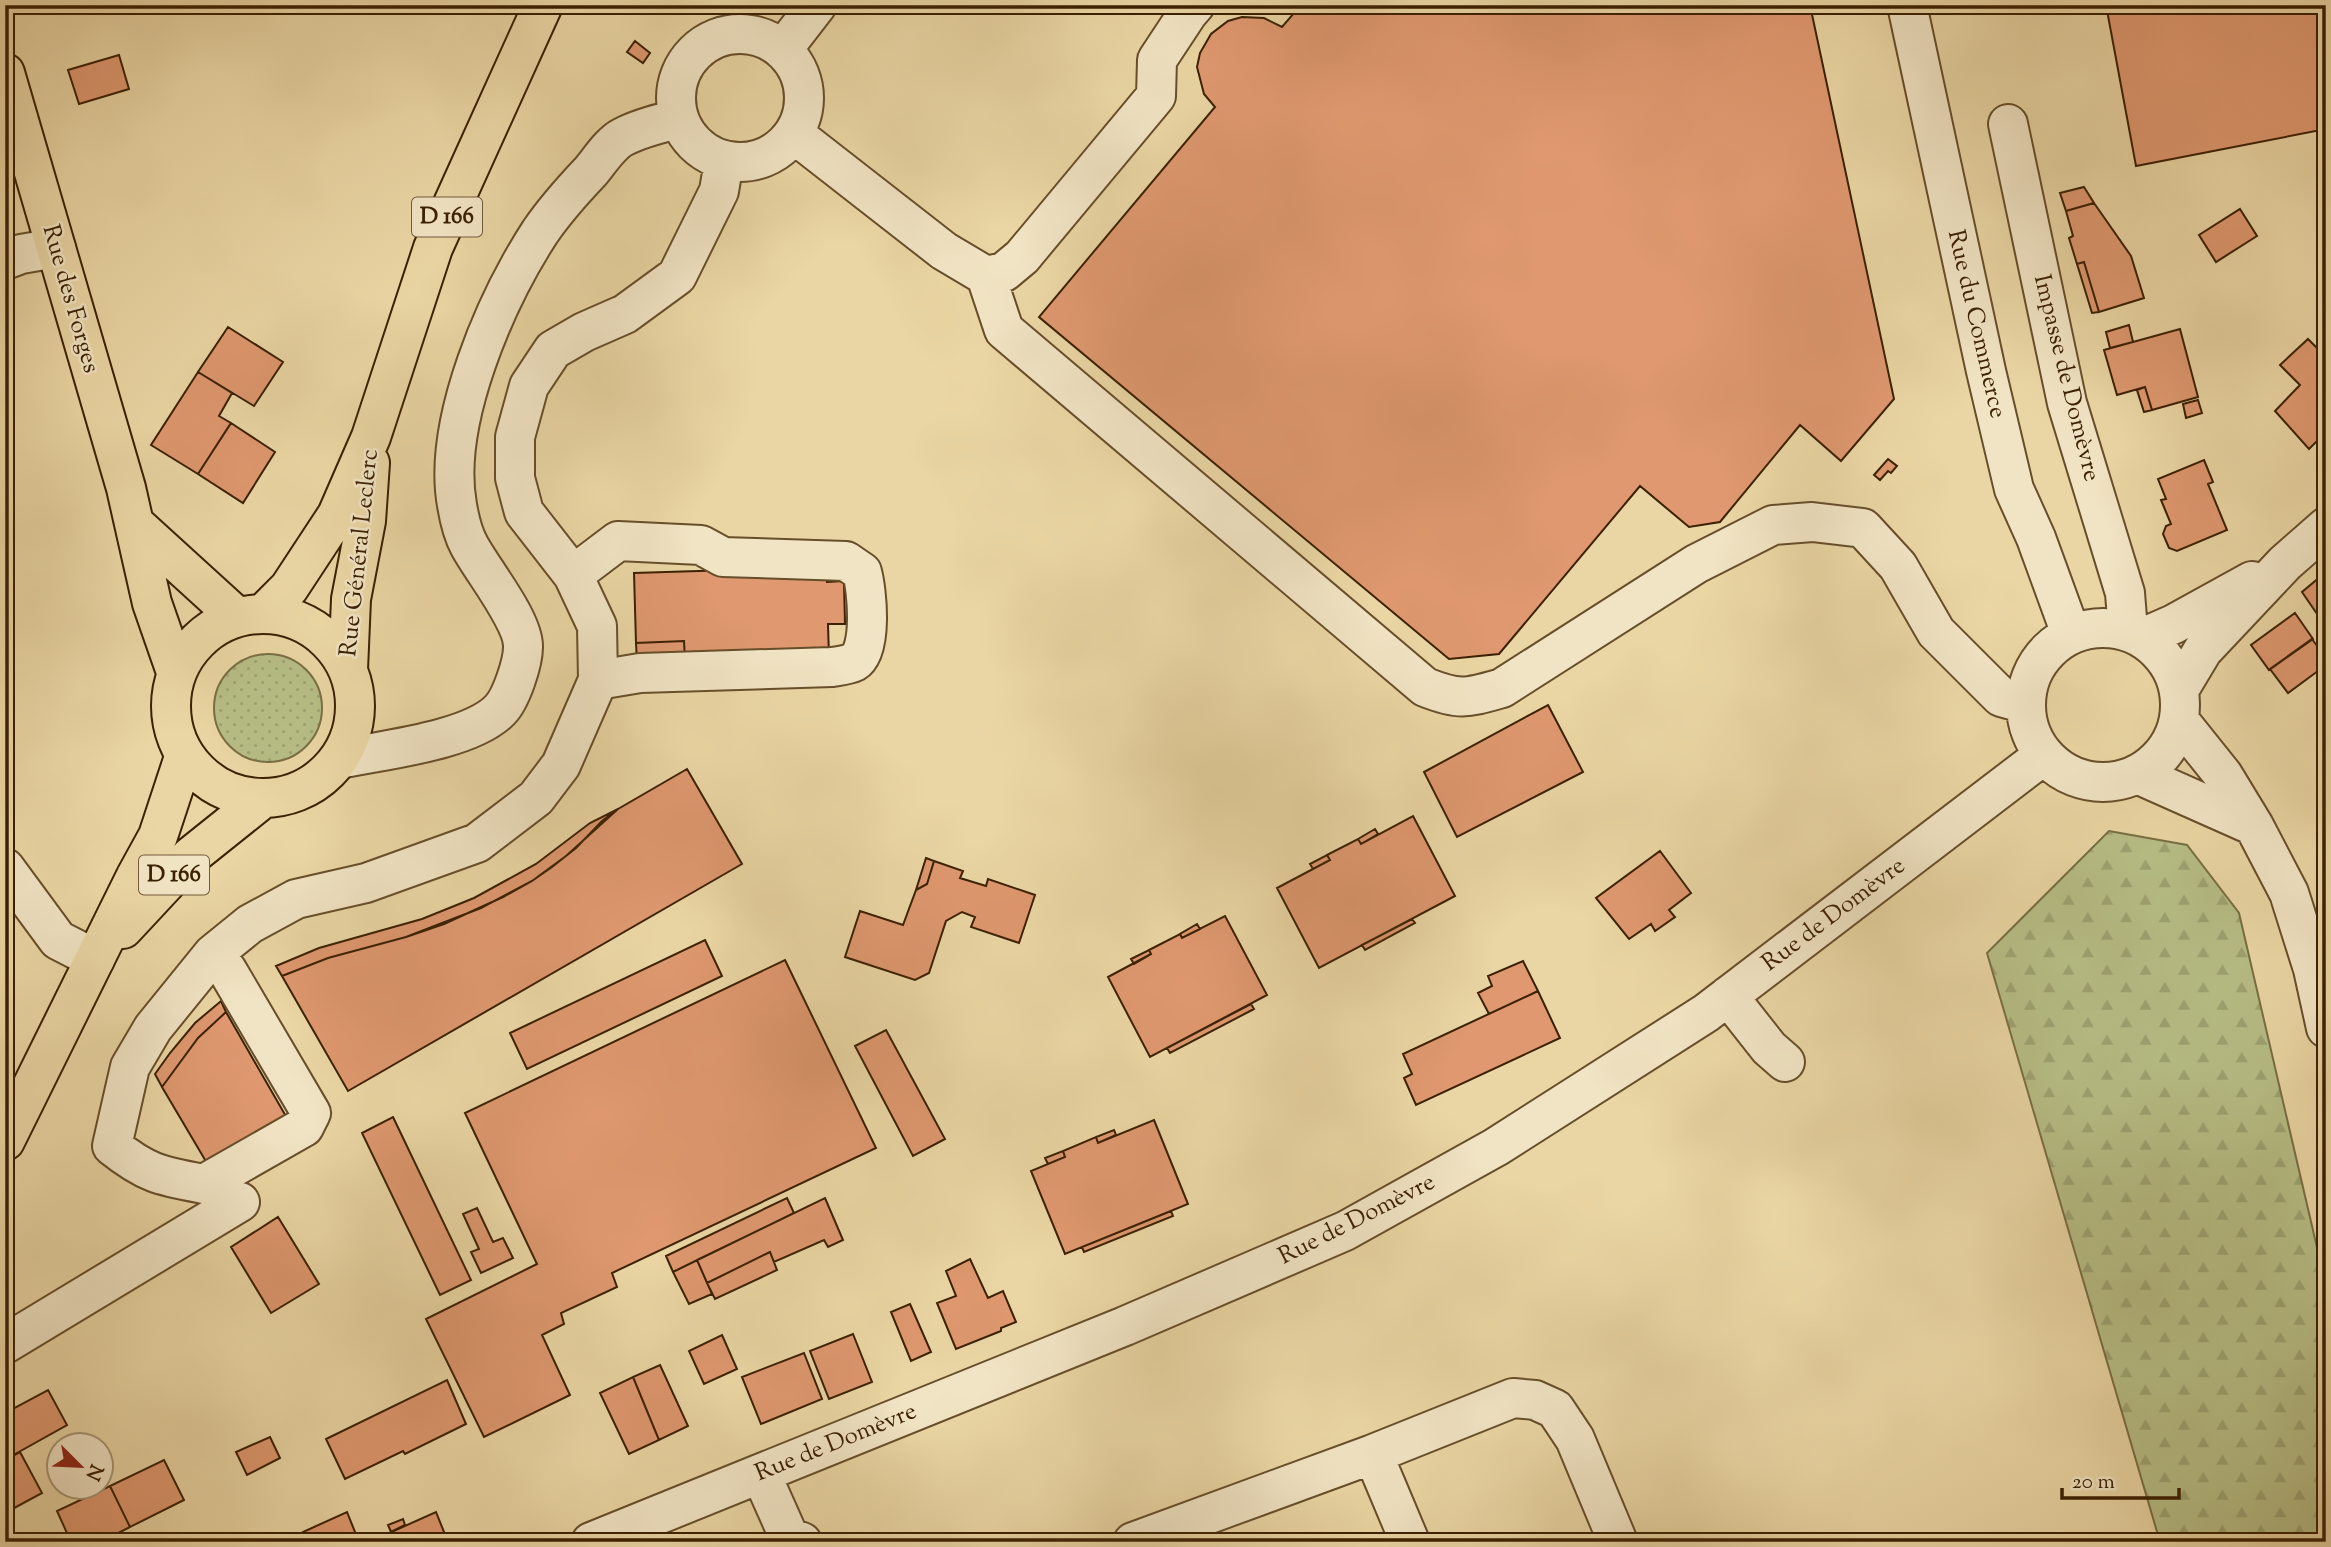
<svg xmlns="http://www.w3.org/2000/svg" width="2331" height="1547" font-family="'Sorts Mill Goudy',serif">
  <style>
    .grass { fill: url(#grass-dots); stroke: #796f44; stroke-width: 2 }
    .forest { fill: url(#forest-firs); stroke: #796f44; stroke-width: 2 }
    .building { fill: #df986f; stroke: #3b2002; stroke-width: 2 }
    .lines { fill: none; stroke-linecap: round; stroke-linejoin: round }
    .minor-casing { stroke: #674e2a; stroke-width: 42 }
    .major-casing { stroke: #3b2002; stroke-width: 42 }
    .minor { stroke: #f1e4c4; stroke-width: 38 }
    .major { stroke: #ead6a4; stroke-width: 38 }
    .labels { text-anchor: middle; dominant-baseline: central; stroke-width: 5; stroke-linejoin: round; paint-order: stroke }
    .shield { fill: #f1e4c4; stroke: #725b3c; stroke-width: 2 }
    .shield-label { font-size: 23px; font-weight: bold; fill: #3b2002 }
    .street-label { font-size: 24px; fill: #3b2002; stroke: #f1e4c4 }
  </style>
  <defs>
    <pattern id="grass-dots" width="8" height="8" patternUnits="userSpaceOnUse" patternTransform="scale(1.75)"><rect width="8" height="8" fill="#b7be86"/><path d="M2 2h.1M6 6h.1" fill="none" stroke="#9ea372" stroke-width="1.8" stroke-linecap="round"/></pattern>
    <pattern id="forest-firs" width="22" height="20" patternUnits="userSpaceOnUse" patternTransform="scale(1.75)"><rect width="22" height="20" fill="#b7be86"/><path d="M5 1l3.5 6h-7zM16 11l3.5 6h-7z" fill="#9ea372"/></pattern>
  </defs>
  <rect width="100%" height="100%" fill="#ead6a4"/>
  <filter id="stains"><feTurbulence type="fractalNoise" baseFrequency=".00286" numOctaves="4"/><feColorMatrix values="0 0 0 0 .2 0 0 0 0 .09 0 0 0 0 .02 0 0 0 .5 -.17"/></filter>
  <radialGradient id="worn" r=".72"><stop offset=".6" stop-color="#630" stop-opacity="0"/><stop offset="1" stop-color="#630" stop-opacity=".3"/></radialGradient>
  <path class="grass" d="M214 708a54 54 0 1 1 108 0a54 54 0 1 1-108 0Z"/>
  <path class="forest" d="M 2109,831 L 2187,845 L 2239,913 L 2326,1286 L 2326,1542 L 2160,1542 L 1987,953 Z"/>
  <path class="building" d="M 1301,5 L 1810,5 L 1894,399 L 1841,461 L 1800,425 L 1720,522 L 1689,527 L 1640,486 L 1499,654 L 1449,659 L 1039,317 L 1215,107 L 1204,94 L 1197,67 L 1200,53 L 1211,34 L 1228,21 L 1242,17 L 1264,18 L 1282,27 Z
    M 2106,5 L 2326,5 L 2326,129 L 2136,166 Z
    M 635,41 L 650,53 L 643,63 L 627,52 Z
    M 119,55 L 129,89 L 79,104 L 68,70 Z
    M 2084,187 L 2094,203 L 2066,211 L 2060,193 Z
    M 2094,203 L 2131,256 L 2144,298 L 2099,312 L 2084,262 L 2077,264 L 2069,238 L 2073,236 L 2066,211 Z
    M 2240,209 L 2257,236 L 2216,262 L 2199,235 Z
    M 2084,262 L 2099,312 L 2092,313 L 2077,264 Z
    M 2129,325 L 2133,342 L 2110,348 L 2106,332 Z
    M 228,327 L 283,362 L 254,406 L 198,372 Z
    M 2180,329 L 2198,397 L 2152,410 L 2145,387 L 2117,395 L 2104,350 Z
    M 2308,339 L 2326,357 L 2326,432 L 2309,449 L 2275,411 L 2300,385 L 2280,365 Z
    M 198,372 L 232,393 L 219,416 L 231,423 L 198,474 L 151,445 Z
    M 2145,387 L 2152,410 L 2144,412 L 2137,390 Z
    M 2198,400 L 2202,413 L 2186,418 L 2183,404 Z
    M 231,423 L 275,452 L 243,503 L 198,474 Z
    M 1888,459 L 1897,466 L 1891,473 L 1888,471 L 1880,480 L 1874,475 Z
    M 2204,460 L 2213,482 L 2208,484 L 2227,530 L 2177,551 L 2169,548 L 2163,534 L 2166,526 L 2171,524 L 2161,500 L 2166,499 L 2158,479 Z
    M 826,567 L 827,582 L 844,581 L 845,624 L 828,624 L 829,657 L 685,661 L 684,641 L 636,643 L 634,573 Z
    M 2326,572 L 2326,627 L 2302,592 Z
    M 2295,613 L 2313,639 L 2269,670 L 2251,645 Z
    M 2312,639 L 2326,658 L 2326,665 L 2288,693 L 2270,669 Z
    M 684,641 L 685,661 L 637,663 L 636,643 Z
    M 1548,705 L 1583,772 L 1457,837 L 1424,772 Z
    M 687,769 L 742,864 L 348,1091 L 282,976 L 328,958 L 406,937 L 444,924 L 503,897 L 532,881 L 566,856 L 618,809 Z
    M 618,809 L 602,821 L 576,848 L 552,867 L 532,881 L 481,908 L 406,937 L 328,958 L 282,976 L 276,966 L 319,948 L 422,919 L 474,898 L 536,864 L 590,823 Z
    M 1413,816 L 1455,896 L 1319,968 L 1277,888 L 1330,860 L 1327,855 L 1358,839 L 1361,844 Z
    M 1375,829 L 1378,834 L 1361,844 L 1358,839 Z
    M 1660,851 L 1691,893 L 1669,910 L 1675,917 L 1655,931 L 1651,924 L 1629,939 L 1596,898 Z
    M 1327,855 L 1330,860 L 1313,869 L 1310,864 Z
    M 926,858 L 934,861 L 927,884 L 916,890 Z
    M 934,861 L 963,871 L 960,878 L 986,886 L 988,879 L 1035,895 L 1019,943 L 971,927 L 975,917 L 962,912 L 946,921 L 929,973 L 915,980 L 845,957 L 860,911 L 903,925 L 916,890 L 927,884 Z
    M 1225,916 L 1267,995 L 1150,1057 L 1108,977 L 1151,954 L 1149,950 L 1180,934 L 1182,938 Z
    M 1412,919 L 1415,923 L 1365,950 L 1362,945 Z
    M 1197,924 L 1200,929 L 1182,938 L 1180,934 Z
    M 705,940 L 722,976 L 527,1069 L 510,1033 Z
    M 1149,950 L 1151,954 L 1134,964 L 1131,959 Z
    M 785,960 L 876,1148 L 612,1273 L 617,1287 L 561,1313 L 564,1324 L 542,1335 L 570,1395 L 484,1437 L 426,1319 L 537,1264 L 465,1113 Z
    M 1523,961 L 1538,991 L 1489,1014 L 1478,993 L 1492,986 L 1488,976 Z
    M 1538,991 L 1560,1038 L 1416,1105 L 1404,1078 L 1412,1074 L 1403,1054 Z
    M 221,1001 L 226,1012 L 198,1038 L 162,1087 L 155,1074 L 170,1053 L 195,1023 Z
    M 1251,1004 L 1254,1009 L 1170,1053 L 1167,1048 Z
    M 226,1012 L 291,1125 L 211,1170 L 162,1087 L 198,1038 Z
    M 886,1030 L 945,1139 L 913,1156 L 855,1046 Z
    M 393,1117 L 471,1280 L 440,1295 L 362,1133 Z
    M 1154,1120 L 1188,1204 L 1065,1254 L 1031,1171 L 1065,1157 L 1063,1151 L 1096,1137 L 1098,1143 Z
    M 1114,1130 L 1116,1135 L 1098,1143 L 1096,1137 Z
    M 1063,1151 L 1065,1157 L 1048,1164 L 1045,1158 Z
    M 787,1198 L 794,1213 L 673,1272 L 666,1256 Z
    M 825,1198 L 843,1240 L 828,1247 L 824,1240 L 774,1262 L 770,1252 L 707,1283 L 697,1260 Z
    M 477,1208 L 493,1242 L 503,1238 L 513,1258 L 481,1273 L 471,1252 L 479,1249 L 463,1214 Z
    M 1171,1211 L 1173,1216 L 1084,1252 L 1082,1247 Z
    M 278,1217 L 319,1284 L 271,1313 L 231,1247 Z
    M 770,1252 L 777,1270 L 715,1299 L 707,1283 Z
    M 970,1259 L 988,1298 L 1003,1291 L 1016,1322 L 1001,1328 L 1001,1331 L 956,1349 L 937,1303 L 956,1296 L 946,1271 Z
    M 697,1260 L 712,1294 L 689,1304 L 673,1272 Z
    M 910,1304 L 931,1352 L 911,1361 L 891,1312 Z
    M 853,1334 L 872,1382 L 829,1399 L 810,1351 Z
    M 722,1335 L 737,1369 L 704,1384 L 689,1351 Z
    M 804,1353 L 822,1399 L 761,1424 L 742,1377 Z
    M 660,1365 L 688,1426 L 659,1440 L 633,1377 Z
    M 633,1377 L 659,1440 L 629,1454 L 600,1393 Z
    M 447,1380 L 466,1424 L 405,1454 L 403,1451 L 345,1479 L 326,1439 Z
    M 48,1390 L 67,1425 L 8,1458 L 5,1453 L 5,1413 Z
    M 270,1437 L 280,1458 L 247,1475 L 236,1452 Z
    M 20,1452 L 42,1493 L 5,1513 L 5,1460 Z
    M 164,1460 L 184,1500 L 130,1527 L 110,1486 Z
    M 110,1486 L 130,1527 L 101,1542 L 71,1542 L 57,1511 Z
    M 347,1512 L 359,1542 L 307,1542 L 303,1532 Z
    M 436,1512 L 448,1542 L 376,1542 L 388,1537 L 387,1534 Z
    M 403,1519 L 405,1525 L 391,1532 L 388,1525 Z"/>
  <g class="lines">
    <g class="minor-casing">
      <path id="minor" d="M 1907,5 L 1986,371 L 2014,489 L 2036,538 L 2071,634
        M676 98a64 64 0 1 1 128 0a64 64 0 1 1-128 0Z
        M 783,49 L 817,5
        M 2008,124 L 2067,403 L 2125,593 L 2128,631
        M 794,134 L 944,251 L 986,276 L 1004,330 L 1425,687 C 1460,701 1467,698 1502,688 L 1696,564 L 1773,525 L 1812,522 L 1863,528 L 1898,566 L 1936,632 L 2001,697 L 2026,704
        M 5,260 L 21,254 L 56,248
        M 986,276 L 1004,272 L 1022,257 L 1156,96 L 1157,60 L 1188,13 L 1195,5
        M 573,575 L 618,541 L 701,545 L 723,557 L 846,561 L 862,572 C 867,590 873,651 854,662 C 848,665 838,666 832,667 L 640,673 L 598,680
        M2026 705a77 77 0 1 1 154 0a77 77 0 1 1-154 0Z
        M 2142,638 L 2174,624 L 2252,581
        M 2179,690 L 2203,650 L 2285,563 L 2326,527
        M 2179,720 L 2223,775 L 2254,826 L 2289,893 L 2313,969 L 2326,1028
        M 340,759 C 382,750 470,741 500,710 C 511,699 523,663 523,647 C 524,621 482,570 469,545 C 463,534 459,517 457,505 C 442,422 496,300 540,232 C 555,210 573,190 591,171 C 600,160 611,143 623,137 C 640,128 661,123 678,119
        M 2137,774 L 2254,826
        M 5,868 L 58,940 L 95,959
        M 213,954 L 227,970 L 311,1113 L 304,1127 L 204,1184 C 161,1176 147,1174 112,1146 L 130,1067 L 153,1028 L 213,954 L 250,924 L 296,899 L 366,883 L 477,843 L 536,798 L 561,765 L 598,680 L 597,626 L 573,575 L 524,512 L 515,478 L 515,437 L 529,386 L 553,350 L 584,332 L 625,314 L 677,276 L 719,191 L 724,161
        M 1728,996 L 1769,1048 L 1785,1062
        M 5,1344 L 240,1202
        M 1373,1454 L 1513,1398 L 1535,1400 L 1555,1409 L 1575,1439 L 1618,1542
        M 761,1474 L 789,1537 L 802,1542
        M 591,1542 L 1125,1326 L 1345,1231 L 1496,1147 L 1706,1013 L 2044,755
        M 1133,1542 L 1373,1454 L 1410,1542"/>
    </g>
    <g class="major-casing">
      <path id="major" d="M 5,73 L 126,488 L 152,603 L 176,672
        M 136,525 L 237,617
        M171 706a92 92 0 1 1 184 0a92 92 0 1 1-184 0Z
        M 263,614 L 289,588 L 337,515 L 371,437 L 433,248 L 543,5
        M 348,670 L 351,599 L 366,521 L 370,463
        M 123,929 L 191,856 L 261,800
        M 5,1141 L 136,876 L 158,836 L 184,757"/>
    </g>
    <use href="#minor" class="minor"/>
    <use href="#major" class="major"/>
  </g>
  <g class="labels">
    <g class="shield">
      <rect x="412" y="197.5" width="70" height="39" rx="5"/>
      <rect x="139" y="855.5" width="70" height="39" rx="5"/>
    </g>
    <g class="shield-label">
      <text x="447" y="217">D 166</text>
      <text x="174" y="875">D 166</text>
    </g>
    <g class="street-label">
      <text transform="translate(70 299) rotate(74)">Rue des Forges</text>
      <text transform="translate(1976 324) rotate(77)">Rue du Commerce</text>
      <text transform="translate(2066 378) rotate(76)">Impasse de Domèvre</text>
      <text transform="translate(360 553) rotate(-84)">Rue Général Leclerc</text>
      <text transform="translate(1834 915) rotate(-37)">Rue de Domèvre</text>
      <text transform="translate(1357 1220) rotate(-27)">Rue de Domèvre</text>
      <text transform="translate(836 1443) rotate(-22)">Rue de Domèvre</text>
    </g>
  </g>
  <rect width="2331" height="1547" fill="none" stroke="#ead6a4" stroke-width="28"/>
  <rect x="7" y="7" width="2317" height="1533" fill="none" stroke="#3b2002" stroke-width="3.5"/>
  <rect x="14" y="14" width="2303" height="1519" fill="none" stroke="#3b2002" stroke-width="2"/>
  <g transform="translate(80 1466) rotate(114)"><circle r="33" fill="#f1e4c4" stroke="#a89676" stroke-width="2"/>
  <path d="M0-5L12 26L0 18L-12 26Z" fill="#8f2418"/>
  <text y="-10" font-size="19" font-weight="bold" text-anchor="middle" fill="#3b2002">N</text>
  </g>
  <path d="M2062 1488v10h117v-10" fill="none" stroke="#3b2002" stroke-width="3.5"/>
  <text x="2072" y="1488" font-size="21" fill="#3b2002" stroke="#f1e4c4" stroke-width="5" paint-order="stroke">20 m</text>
  <rect width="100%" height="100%" filter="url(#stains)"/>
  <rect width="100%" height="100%" fill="url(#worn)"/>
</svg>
